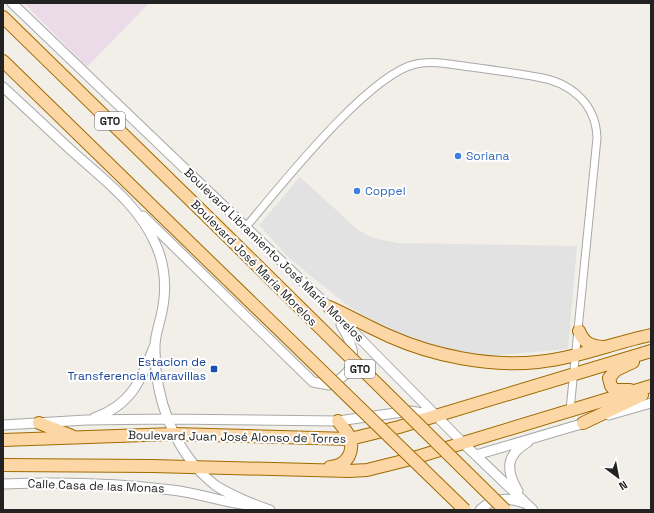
<svg xmlns="http://www.w3.org/2000/svg" width="654" height="513" font-family="'Space Grotesk',sans-serif">
  <style>
    .industrial { fill: #ebdbe8 }
    .parking { fill: #e2e2e2 }
    .lines { fill: none; stroke-linecap: round; stroke-linejoin: round }
    .minor-casing { stroke: #a9a9a9; stroke-width: 9 }
    .tertiary-casing { stroke: #a9a9a9; stroke-width: 11 }
    .primary-casing { stroke: #a06b00; stroke-width: 14 }
    .minor { stroke: #fff; stroke-width: 7 }
    .tertiary { stroke: #fff; stroke-width: 9 }
    .primary { stroke: #fcd6a4; stroke-width: 12 }
    .primary-bridge-casing { stroke: #a06b00; stroke-width: 14; stroke-linecap: butt }
    .primary-bridge { stroke: #fcd6a4; stroke-width: 12 }
    .shop-dot { fill: #3f7fe0; stroke: #fff; stroke-width: 1.5 }
    .transit-dot { fill: #1a4fb4; stroke: #fff; stroke-width: 1.5 }
    .labels { text-anchor: middle; dominant-baseline: central; stroke-width: 4; stroke-linejoin: round; paint-order: stroke }
    .shield { fill: #fff; stroke: #646464; stroke-width: 1 }
    .shield-label { font-size: 11px; font-weight: bold; fill: #222 }
    .shop-label { font-size: 12px; fill: #366cbe; stroke: #fff; text-anchor: start }
    .street-label { font-size: 12px; fill: #222; stroke: #fff }
    .transit-label { font-size: 12px; fill: #164399; stroke: #fff; text-anchor: end }
  </style>
  <rect width="100%" height="100%" fill="#f2efe9"/>
  <path class="industrial" d="M 24,3 L 149,3 L 87,67 Z"/>
  <path class="parking" d="M 300,177 L 358,230 L 369,236 L 382,240 L 398,243 L 577,246 L 568,349 L 499,355 L 465,353 L 428,345 L 401,337 L 348,306 L 289,258 L 259,225 Z"/>
  <g class="lines">
    <g class="minor-casing">
      <path id="minor" d="M 245,228 C 279,188 368,74 416,64 C 434,60 453,65 471,67 C 493,70 515,73 537,77 C 570,82 596,103 597,138 L 570,410"/>
    </g>
    <g class="tertiary-casing">
      <path id="tertiary" d="M 12,3 L 329,307 L 463,443 L 533,510
        M 3,87 C 26,108 49,130 72,151 C 103,179 139,205 156,245 C 166,268 167,291 161,316 C 159,325 155,336 155,346 C 154,397 174,453 215,485 C 226,493 257,506 270,510
        M 143,216 L 313,382 L 329,385 C 360,371 357,350 341,325
        M 609,415 L 651,403
        M 94,418 C 131,405 140,382 154,347
        M 3,425 L 86,420 L 167,419 L 338,421 L 410,411 L 436,415
        M 476,455 L 588,422
        M 3,484 C 59,482 116,483 172,490 C 200,493 227,504 256,506
        M 518,491 C 506,471 505,455 528,442
        M 480,510 C 493,497 508,497 524,503"/>
    </g>
    <g class="primary-casing">
      <path id="primary" d="M 3,17 L 217,226
        M 3,61 L 192,245
        M 329,307 C 349,316 369,327 389,336 C 434,356 489,367 538,362 C 577,358 613,343 651,335
        M 579,331 C 584,343 590,346 603,347
        M 630,390 L 615,390 L 611,386 L 609,378 L 616,370 L 633,362
        M 39,423 L 72,436
        M 583,423 L 642,395
        M 3,440 L 174,434 L 350,439 L 399,427 L 651,351
        M 3,465 L 152,466 L 349,471 L 367,470 L 407,460 L 651,386
        M 330,467 C 348,466 356,450 348,434 C 345,429 341,425 338,421"/>
    </g>
    <use href="#minor" class="minor"/>
    <use href="#tertiary" class="tertiary"/>
    <use href="#primary" class="primary"/>
    <g class="primary-bridge-casing">
      <path id="primary-bridge" d="M 217,226 L 505,510
        M 192,245 L 465,510"/>
    </g>
    <use href="#primary-bridge" class="primary-bridge"/>
  </g>
  <g class="shop-dot">
    <circle cx="458" cy="156" r="4"/>
    <circle cx="357" cy="191" r="4"/>
  </g>
  <rect class="transit-dot" x="210" y="365" width="8" height="8" rx="2"/>
  <g class="labels">
    <g class="shield">
      <rect x="95" y="112" width="30" height="18" rx="3"/>
      <rect x="345" y="360" width="30" height="18" rx="3"/>
    </g>
    <g class="shield-label">
      <text x="110" y="121">GTO</text>
      <text x="360" y="369">GTO</text>
    </g>
    <g class="shop-label">
      <text x="466" y="156">Soriana</text>
      <text x="365" y="191">Coppel</text>
    </g>
    <g class="street-label">
      <text transform="translate(274 255) rotate(44)">Boulevard Libramiento José María Morelos</text>
      <text transform="translate(254 263) rotate(45)">Boulevard José María Morelos</text>
      <text transform="translate(237 437) rotate(1)">Boulevard Juan José Alonso de Torres</text>
      <text transform="translate(96 486) rotate(2)">Calle Casa de las Monas</text>
    </g>
    <g class="transit-label">
      <text x="206" y="362">Estacion de<tspan x="206" dy="14">Transferencia Maravillas</tspan></text>
    </g>
  </g>
  <rect width="654" height="513" fill="none" stroke="#222222" stroke-width="8"/>
  <g transform="translate(618 477) rotate(148)" stroke="#ffffff" stroke-width="3" paint-order="stroke">
  <path d="M0-3L7 15L0 10L-7 15Z" fill="#222222"/>
  <text y="-6" font-size="11" font-weight="bold" text-anchor="middle" fill="#222222">N</text>
  </g>
</svg>
